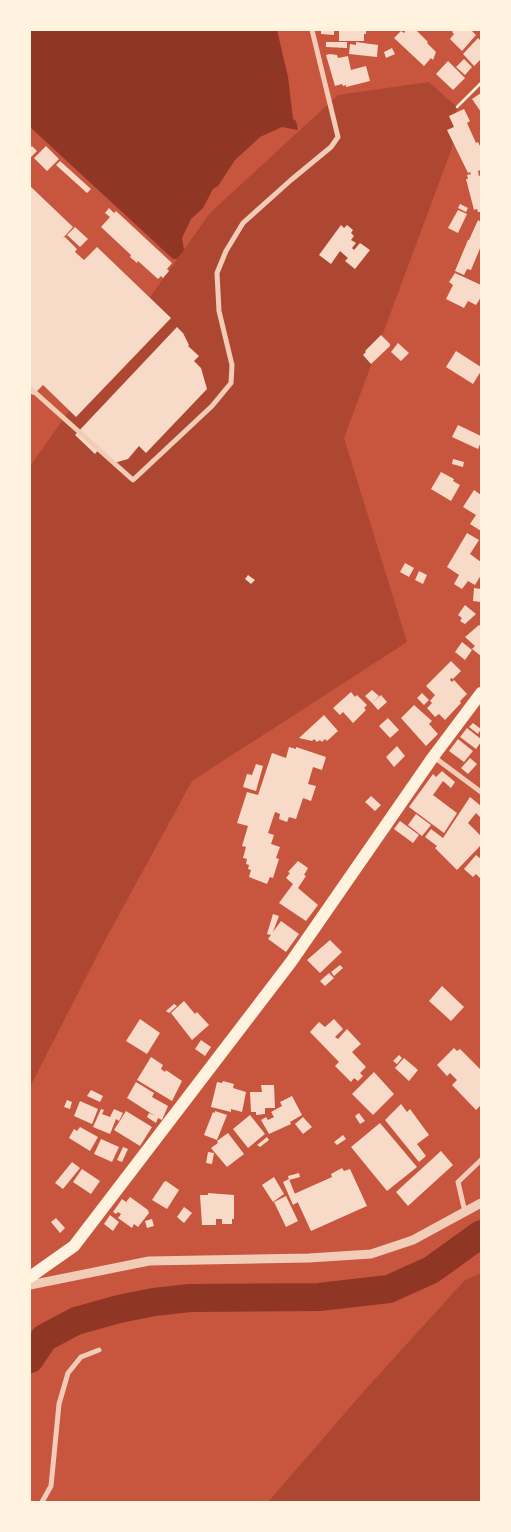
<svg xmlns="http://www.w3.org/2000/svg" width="511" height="1532" font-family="'IBM Plex Serif',serif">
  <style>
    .green { fill: #ae4732 }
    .water { fill: #8f3625 }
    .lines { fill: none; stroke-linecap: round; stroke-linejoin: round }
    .river { stroke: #8f3625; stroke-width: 28 }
    .building { fill: #f7dbc8 }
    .path { stroke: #fff3e0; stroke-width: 2.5 }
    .minor { stroke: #f1ccb7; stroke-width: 5 }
    .tertiary { stroke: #f1ccb7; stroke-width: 9 }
    .primary { stroke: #fff3e0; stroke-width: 12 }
  </style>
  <rect width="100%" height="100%" fill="#c8553d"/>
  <path class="green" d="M 429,82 L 457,107 L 452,148 L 344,438 L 407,642 L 192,781 L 103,944 L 30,1087 L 30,466 L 210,213 L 338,95 Z
    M 481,1273 L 481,1502 L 268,1502 L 365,1390 L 464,1281 Z"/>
  <path class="water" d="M 30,30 L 277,30 L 288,77 L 293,119 L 296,121 L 298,130 L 282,127 L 260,137 L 235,160 L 218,186 L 213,189 L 203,208 L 191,219 L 182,238 L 184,250 L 177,259 L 173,259 L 30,127 Z"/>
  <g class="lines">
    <path class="river" d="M 30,1359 L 44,1338 L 76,1321 L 119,1309 L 154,1302 L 190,1298 L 319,1297 L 389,1289 L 431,1270 L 481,1234"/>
  </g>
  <path class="building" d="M 321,30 L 334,30 L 334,35 L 321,34 Z
    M 339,30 L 366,30 L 366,34 L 364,34 L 364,41 L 339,41 Z
    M 406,30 L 416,30 L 428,42 L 427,43 L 436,52 L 433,60 L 431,58 L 424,66 L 394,38 L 401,31 L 404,33 Z
    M 454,30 L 471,30 L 476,35 L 462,51 L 450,39 L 454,34 L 452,32 Z
    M 478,38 L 481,41 L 481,59 L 474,66 L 463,54 Z
    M 326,42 L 347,42 L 347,48 L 326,47 Z
    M 356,42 L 378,45 L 377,57 L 349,54 L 350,44 L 356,45 Z
    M 392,48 L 395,54 L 386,58 L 384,52 Z
    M 330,54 L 337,55 L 338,58 L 348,56 L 351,70 L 366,66 L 370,81 L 346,87 L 346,85 L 343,86 L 342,84 L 335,86 L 326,55 Z
    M 464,59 L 472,67 L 465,75 L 456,67 Z
    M 448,61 L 465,78 L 453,90 L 436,74 Z
    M 481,93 L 481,112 L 472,99 Z
    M 464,109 L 470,121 L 467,123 L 476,143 L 478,142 L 481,148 L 481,170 L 478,171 L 479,176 L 481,175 L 481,212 L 478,212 L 477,209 L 474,210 L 466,179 L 468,179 L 467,175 L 471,174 L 470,172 L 468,173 L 447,130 L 454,127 L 449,116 Z
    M 32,146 L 37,151 L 30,158 L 30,148 Z
    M 46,146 L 59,159 L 47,171 L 34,158 Z
    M 60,161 L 91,189 L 87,193 L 56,165 Z
    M 30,186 L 73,227 L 63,238 L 65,237 L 77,249 L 75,252 L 84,260 L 97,247 L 171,318 L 76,417 L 43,385 L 33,395 L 30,393 Z
    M 460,204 L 468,208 L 466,212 L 458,208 Z
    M 109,208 L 114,213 L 116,211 L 172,263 L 167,269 L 169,271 L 163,278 L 161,276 L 158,279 L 138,261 L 137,263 L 130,257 L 131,255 L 101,227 L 110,217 L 105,213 Z
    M 458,210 L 467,214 L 458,233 L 448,228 Z
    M 478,220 L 481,222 L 481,246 L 471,270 L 467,269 L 464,275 L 455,271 L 468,240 L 469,240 Z
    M 341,225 L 344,228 L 347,225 L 353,230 L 351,233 L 354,236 L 351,240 L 356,243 L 352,248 L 354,250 L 360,243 L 370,250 L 355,269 L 345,261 L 348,258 L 340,251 L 331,264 L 319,255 Z
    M 75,227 L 88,239 L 80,247 L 67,235 Z
    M 455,273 L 481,285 L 481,297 L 476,305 L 468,301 L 464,308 L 446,299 L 453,285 L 449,282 Z
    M 177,327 L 183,333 L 189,345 L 188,346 L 199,356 L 194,361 L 201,368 L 207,389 L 146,453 L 139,446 L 128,459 L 114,463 L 99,449 L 95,454 L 75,435 Z
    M 381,335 L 390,344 L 390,346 L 371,364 L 363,355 L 366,352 L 365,351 Z
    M 398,343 L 409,353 L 401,361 L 391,352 Z
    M 456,351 L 481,367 L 481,371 L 473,384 L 446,367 Z
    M 458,425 L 481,436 L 481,442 L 478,449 L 452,437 Z
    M 453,459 L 464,462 L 463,467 L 452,464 Z
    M 441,472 L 454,479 L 453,481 L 460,485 L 451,501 L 431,489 Z
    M 474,490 L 481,495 L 481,531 L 470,524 L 476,515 L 463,507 Z
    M 467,533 L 479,540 L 470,554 L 481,562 L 481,575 L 475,585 L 468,581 L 462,589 L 454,584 L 459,575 L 447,567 Z
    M 405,563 L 414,568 L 409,577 L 400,572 Z
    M 419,571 L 427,575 L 423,584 L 415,580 Z
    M 248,575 L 255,580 L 251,584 L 245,579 Z
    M 474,588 L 481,589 L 481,602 L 473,601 Z
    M 465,605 L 476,614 L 465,624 L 460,621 L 462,618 L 458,615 Z
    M 479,625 L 481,626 L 481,656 L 472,649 L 475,646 L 465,637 Z
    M 462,642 L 472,650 L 465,660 L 455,652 Z
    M 451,661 L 461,671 L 453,679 L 451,678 L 450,680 L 452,682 L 454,680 L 467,694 L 460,701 L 461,703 L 445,720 L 439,714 L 435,717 L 427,708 L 432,703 L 430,701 L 435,695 L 426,686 Z
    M 372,690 L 379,696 L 372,703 L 365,696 Z
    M 351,692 L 355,697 L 357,695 L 367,705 L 364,708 L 366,710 L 353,723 L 343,712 L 340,715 L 333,708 Z
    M 422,693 L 429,700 L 424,705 L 417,698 Z
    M 381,695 L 387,702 L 378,710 L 372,703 Z
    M 414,705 L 432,721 L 429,724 L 438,734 L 426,746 L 401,718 Z
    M 324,715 L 338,731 L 327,741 L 325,739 L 322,742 L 320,740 L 317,742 L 314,739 L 312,741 L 299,738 Z
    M 388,718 L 399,730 L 390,738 L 379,726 Z
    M 473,723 L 481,729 L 478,734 L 469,727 Z
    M 467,728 L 481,739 L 481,742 L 476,749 L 460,737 Z
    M 458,739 L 473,751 L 464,762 L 449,751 Z
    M 397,746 L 405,756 L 394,767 L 386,757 Z
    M 289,747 L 296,749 L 296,747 L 326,757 L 322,770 L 313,767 L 308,784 L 316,786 L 311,801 L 303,798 L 296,819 L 289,817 L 287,822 L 279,819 L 280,814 L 275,812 L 268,833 L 274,835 L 271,844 L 280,847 L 276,858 L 279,859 L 273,878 L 270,877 L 267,884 L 249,877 L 251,870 L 248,869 L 249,865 L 246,864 L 247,859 L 243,858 L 246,847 L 242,846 L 248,826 L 237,823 L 247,792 L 258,795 L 272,753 L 286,758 Z
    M 470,758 L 477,764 L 468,774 L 461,768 Z
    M 256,764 L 263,766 L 256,791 L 243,787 L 247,774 L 252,775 Z
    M 442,771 L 455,782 L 451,788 L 443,781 L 433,795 L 457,813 L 444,833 L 409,807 L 433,774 L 436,777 Z
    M 371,796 L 381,805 L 375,811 L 365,802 Z
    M 470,797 L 481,806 L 481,818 L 476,813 L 468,823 L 481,836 L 481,845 L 457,870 L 435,848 L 437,846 L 425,837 L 431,829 L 443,838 Z
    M 416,814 L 431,825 L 422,836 L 408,825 Z
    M 400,821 L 419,835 L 413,843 L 394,829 Z
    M 476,855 L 481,859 L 481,879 L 476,874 L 473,877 L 464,869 Z
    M 298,861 L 308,868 L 304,875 L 306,876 L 298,888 L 318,905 L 306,921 L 279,903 L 293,884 L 286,878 L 290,873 L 288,872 Z
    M 273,914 L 279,916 L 273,932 L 281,921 L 299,934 L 286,952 L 268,939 L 271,935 L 267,934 Z
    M 330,940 L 342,952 L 320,973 L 307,960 Z
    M 340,965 L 343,968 L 334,976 L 331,972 Z
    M 329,973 L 334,978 L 325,986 L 320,981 Z
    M 442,986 L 464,1007 L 451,1021 L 429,1001 Z
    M 184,1001 L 195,1014 L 197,1012 L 209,1025 L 192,1040 L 171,1013 Z
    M 174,1004 L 177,1006 L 169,1013 L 166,1011 Z
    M 140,1019 L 160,1033 L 147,1054 L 126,1041 Z
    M 334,1019 L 343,1029 L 335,1037 L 338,1039 L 347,1029 L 361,1044 L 352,1052 L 366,1067 L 360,1073 L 363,1076 L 358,1081 L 354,1078 L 351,1082 L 335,1066 L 339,1062 L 310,1032 L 319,1022 L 325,1027 Z
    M 201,1040 L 211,1047 L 205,1056 L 195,1049 Z
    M 454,1048 L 457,1051 L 460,1049 L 481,1070 L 481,1105 L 476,1110 L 452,1085 L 457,1080 L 450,1073 L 447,1076 L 437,1065 Z
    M 399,1055 L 402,1058 L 397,1064 L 393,1061 Z
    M 151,1057 L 163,1065 L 161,1069 L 165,1072 L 166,1070 L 182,1081 L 172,1101 L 137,1080 Z
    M 404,1058 L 418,1070 L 409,1081 L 395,1068 Z
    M 374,1072 L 394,1094 L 373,1115 L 352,1094 Z
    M 223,1081 L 234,1084 L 233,1088 L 246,1092 L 242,1112 L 231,1109 L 231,1112 L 211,1107 L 217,1082 L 222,1083 Z
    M 136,1082 L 154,1093 L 152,1097 L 168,1106 L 162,1120 L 158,1118 L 156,1123 L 147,1117 L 149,1113 L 155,1116 L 127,1098 Z
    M 261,1085 L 274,1085 L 275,1108 L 265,1108 L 265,1114 L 256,1115 L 256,1112 L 251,1112 L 250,1092 L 262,1092 Z
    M 91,1090 L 103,1096 L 100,1102 L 87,1096 Z
    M 292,1096 L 302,1115 L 290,1122 L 291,1124 L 269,1134 L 261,1120 L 266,1117 L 268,1120 L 274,1117 L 271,1112 L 282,1106 L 280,1102 Z
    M 67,1100 L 72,1102 L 70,1109 L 64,1107 Z
    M 80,1101 L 98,1109 L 92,1124 L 74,1116 Z
    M 401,1104 L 407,1112 L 410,1109 L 429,1135 L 417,1144 L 426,1156 L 419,1162 L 385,1120 Z
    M 101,1109 L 104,1110 L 102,1114 L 110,1117 L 114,1109 L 123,1113 L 119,1121 L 116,1119 L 110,1134 L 93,1127 Z
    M 126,1111 L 152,1127 L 140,1146 L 114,1130 Z
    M 215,1111 L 227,1115 L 217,1140 L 204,1135 L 213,1112 L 215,1113 Z
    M 359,1113 L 365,1121 L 360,1124 L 355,1116 Z
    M 250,1115 L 265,1134 L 248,1148 L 233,1129 Z
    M 303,1117 L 312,1127 L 303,1134 L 295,1124 Z
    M 380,1123 L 417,1167 L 387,1191 L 351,1147 Z
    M 80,1127 L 98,1137 L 90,1151 L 69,1138 L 74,1129 L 77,1131 Z
    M 228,1133 L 244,1154 L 227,1167 L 211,1148 L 218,1143 L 217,1141 Z
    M 343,1135 L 346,1139 L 337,1145 L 334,1142 Z
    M 267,1137 L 269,1140 L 260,1147 L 257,1145 Z
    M 101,1139 L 119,1147 L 112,1162 L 94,1154 Z
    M 123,1147 L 128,1149 L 122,1162 L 117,1160 Z
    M 441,1151 L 453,1165 L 408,1206 L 396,1192 Z
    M 208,1152 L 214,1153 L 212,1164 L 206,1163 Z
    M 72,1162 L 80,1168 L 63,1189 L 55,1183 Z
    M 342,1168 L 344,1171 L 350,1169 L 367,1206 L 311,1231 L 294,1194 L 332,1177 L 331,1174 Z
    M 82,1169 L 100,1181 L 91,1194 L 73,1182 Z
    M 299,1173 L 300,1177 L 289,1180 L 288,1176 Z
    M 274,1177 L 284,1194 L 273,1202 L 262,1185 Z
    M 289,1179 L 298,1202 L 293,1205 L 283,1182 Z
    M 166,1181 L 179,1190 L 167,1209 L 152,1200 L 164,1182 Z
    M 208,1193 L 234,1195 L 234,1219 L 232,1219 L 232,1224 L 222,1224 L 222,1219 L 216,1219 L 216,1225 L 202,1225 L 200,1195 L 208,1195 Z
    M 286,1196 L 298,1221 L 286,1227 L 274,1202 Z
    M 130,1197 L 148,1210 L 149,1213 L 138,1227 L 134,1224 L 132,1228 L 118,1218 L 121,1214 L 118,1212 L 116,1214 L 113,1212 L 122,1199 L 126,1202 Z
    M 184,1207 L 192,1213 L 184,1223 L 177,1217 Z
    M 110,1215 L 119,1222 L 113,1231 L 104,1224 Z
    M 56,1218 L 65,1228 L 60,1233 L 51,1222 Z
    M 152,1219 L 154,1226 L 147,1228 L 145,1221 Z"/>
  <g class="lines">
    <path class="path" d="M 457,107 L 481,83"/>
    <path class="minor" d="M 30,388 L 133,480 L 212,406 L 231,383 L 232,365 L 219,311 L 217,273 L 226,251 L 243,223 L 291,180 L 331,147 L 338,137 L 312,30
      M 434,757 L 481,792
      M 465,1212 L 458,1182 L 481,1160
      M 42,1502 L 51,1486 L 59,1404 L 68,1373 L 81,1357 L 99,1350"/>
    <path class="tertiary" d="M 30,1285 L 149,1261 L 309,1258 L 371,1254 L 413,1240 L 481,1203"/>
    <path class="primary" d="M 30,1277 L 74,1246 L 291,962 L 433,757 L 481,693"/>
  </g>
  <rect width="511" height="1532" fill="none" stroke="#fff3e0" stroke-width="62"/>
</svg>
